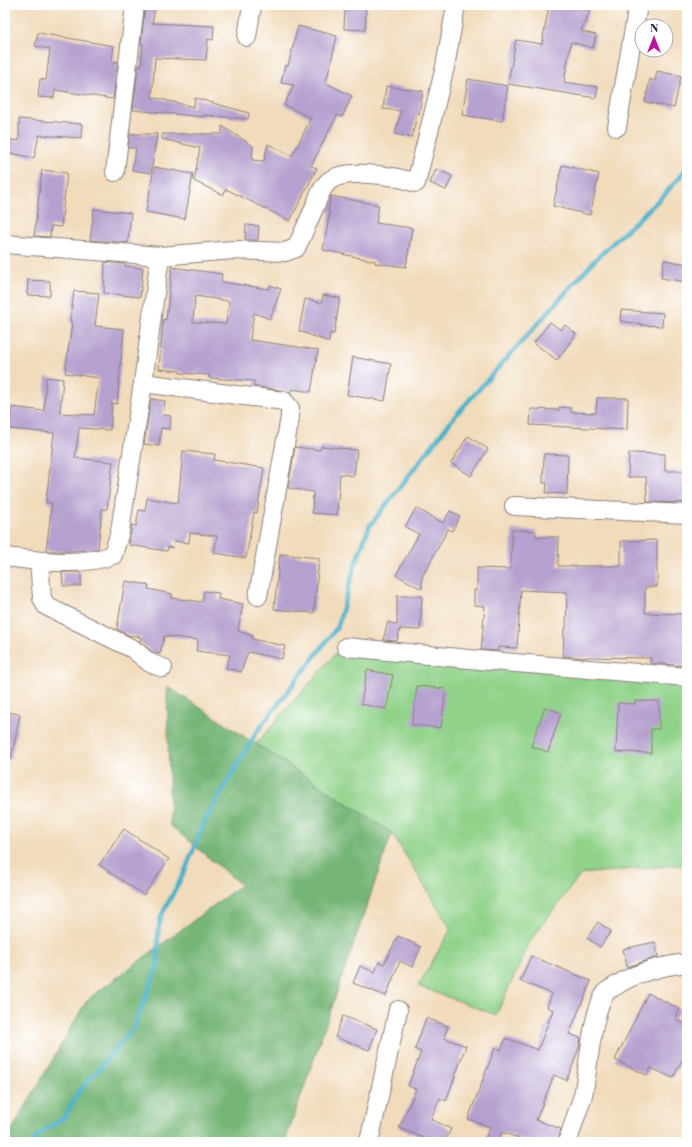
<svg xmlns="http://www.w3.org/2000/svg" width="692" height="1147" font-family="'Libre Bodoni',serif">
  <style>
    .green { fill: #91d38a; stroke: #5a7a62 }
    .forest { fill: #74b576; stroke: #4b6c58 }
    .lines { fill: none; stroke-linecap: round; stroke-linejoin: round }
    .stream { stroke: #4ab1c9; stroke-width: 4.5 }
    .building { fill: #b5a0cf; fill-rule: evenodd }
    .minor-casing { stroke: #8a7e7b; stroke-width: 20 }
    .minor { stroke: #fff; stroke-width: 18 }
  </style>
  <rect width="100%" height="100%" fill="#fff"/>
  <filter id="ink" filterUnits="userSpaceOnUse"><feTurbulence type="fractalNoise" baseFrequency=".025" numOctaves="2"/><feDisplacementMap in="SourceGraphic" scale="8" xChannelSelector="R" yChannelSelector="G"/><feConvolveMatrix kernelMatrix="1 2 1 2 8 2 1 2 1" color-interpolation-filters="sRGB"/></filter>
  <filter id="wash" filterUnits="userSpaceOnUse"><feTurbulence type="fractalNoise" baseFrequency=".012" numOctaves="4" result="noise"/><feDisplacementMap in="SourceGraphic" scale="16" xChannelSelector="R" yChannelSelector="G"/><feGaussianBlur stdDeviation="0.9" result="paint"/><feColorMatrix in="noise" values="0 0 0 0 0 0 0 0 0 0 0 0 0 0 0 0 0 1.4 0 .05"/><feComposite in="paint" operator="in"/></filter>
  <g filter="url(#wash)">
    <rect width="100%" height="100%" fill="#f1dbbb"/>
    <path class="green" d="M 338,651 L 687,683 L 687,866 L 676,865 L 581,874 L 532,938 L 496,1015 L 418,986 L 451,929 L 392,833 L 256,744 Z"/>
    <path class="forest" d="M 167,686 L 392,833 L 285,1142 L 5,1142 L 87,1000 L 241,885 L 170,825 Z"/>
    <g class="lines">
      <path class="stream" d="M 32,1142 L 41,1133 L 65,1117 L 78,1093 L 134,1028 L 158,965 L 158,933 L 161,916 L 184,873 L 206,819 L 256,733 L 338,626 L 354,568 L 369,527 L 455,416 L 595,260 L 665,194 L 687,168"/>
    </g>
    <g id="blocks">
      <path class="building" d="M 145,5 L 156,5 L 152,23 L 214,26 L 213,40 L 208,39 L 206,60 L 155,58 L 152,97 L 194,107 L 195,98 L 249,113 L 248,119 L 203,115 L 203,117 L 133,110 L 138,66 L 141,66 L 143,44 L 141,44 Z
        M 345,5 L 366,5 L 365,30 L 344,29 Z
        M 549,5 L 559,5 L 590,11 L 581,31 L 596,35 L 593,48 L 571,42 L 564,82 L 598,87 L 596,98 L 508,84 L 516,40 L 542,44 Z
        M 298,26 L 337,36 L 326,83 L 352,96 L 342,117 L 337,115 L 311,166 L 317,168 L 290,221 L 226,189 L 223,195 L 194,181 L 200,148 L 162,139 L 163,134 L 222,134 L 222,126 L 253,146 L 252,160 L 264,161 L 268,144 L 292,156 L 311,118 L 284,105 L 294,85 L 281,83 L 285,65 L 288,66 Z
        M 38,33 L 114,46 L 112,61 L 118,62 L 113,99 L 55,90 L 54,98 L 38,97 L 40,79 L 46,80 L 50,49 L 35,46 Z
        M 657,71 L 681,76 L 674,108 L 645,102 L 650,79 L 655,81 Z
        M 468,79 L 508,86 L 502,121 L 462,115 Z
        M 386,86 L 423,91 L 419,114 L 417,113 L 412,138 L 395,134 L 401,111 L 383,109 Z
        M 19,119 L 82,124 L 81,138 L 39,135 L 34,158 L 5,152 L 5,139 L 19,141 Z
        M 130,134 L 157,134 L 151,173 L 132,170 L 136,148 L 128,148 Z
        M 562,165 L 599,174 L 590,215 L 553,206 Z
        M 154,167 L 193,174 L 185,219 L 146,212 Z
        M 436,169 L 452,176 L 446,190 L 430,183 Z
        M 42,170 L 67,173 L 61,227 L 51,226 L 50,237 L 34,236 Z
        M 331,196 L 379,205 L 376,223 L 412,228 L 406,267 L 375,263 L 375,261 L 323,250 L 330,212 L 328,212 Z
        M 94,209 L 131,213 L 128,243 L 90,240 Z
        M 246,225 L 259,226 L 258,240 L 245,240 Z
        M 664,260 L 687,264 L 687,282 L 661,278 Z
        M 105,262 L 125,264 L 125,266 L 143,268 L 140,297 L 104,293 Z
        M 172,267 L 222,274 L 221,282 L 269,289 L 270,285 L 281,289 L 270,319 L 254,313 L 250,340 L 318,350 L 311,392 L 292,389 L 291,392 L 254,386 L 254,381 L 209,378 L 210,375 L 180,373 L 180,371 L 159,369 L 163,319 L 166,320 ZM 195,296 L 229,301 L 226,324 L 193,322 Z
        M 28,280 L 50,281 L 50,296 L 27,295 Z
        M 74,291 L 99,293 L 95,326 L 124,329 L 117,404 L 112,403 L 110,430 L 79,428 L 75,458 L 113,462 L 107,509 L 102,509 L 98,549 L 73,551 L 46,551 L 52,503 L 46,502 L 54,433 L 10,429 L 12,407 L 44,411 L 46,377 L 63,379 L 60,413 L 94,415 L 99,378 L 65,373 L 72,323 L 70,322 Z
        M 323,295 L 340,298 L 334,334 L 330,333 L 329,342 L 299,331 L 305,299 L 322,303 Z
        M 621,310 L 663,313 L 662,326 L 641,325 L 641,324 L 620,321 Z
        M 550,322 L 561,330 L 565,325 L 576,334 L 557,360 L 534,343 Z
        M 353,357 L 391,364 L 385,401 L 347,395 Z
        M 597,398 L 628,398 L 627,430 L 530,425 L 531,409 L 559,410 L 559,407 L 571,408 L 571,412 L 596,413 Z
        M 151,399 L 165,401 L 163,415 L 171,416 L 170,429 L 161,428 L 159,446 L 144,444 Z
        M 468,436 L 488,449 L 471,476 L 451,463 Z
        M 321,446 L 357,450 L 354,476 L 340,474 L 337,515 L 312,513 L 313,492 L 288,488 L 295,447 L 320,450 Z
        M 183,451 L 215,454 L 214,460 L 264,468 L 257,513 L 254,512 L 246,558 L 214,553 L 217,536 L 190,533 L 189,543 L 174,541 L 173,548 L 168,547 L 167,551 L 129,545 L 132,525 L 136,526 L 139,510 L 145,511 L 147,498 L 178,503 Z
        M 629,453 L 665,454 L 665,471 L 687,471 L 687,503 L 647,502 L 646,477 L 628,477 Z
        M 544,454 L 568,455 L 567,494 L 546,493 L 547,483 L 543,483 Z
        M 416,508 L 443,523 L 450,511 L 460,516 L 452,531 L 448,529 L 422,577 L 422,589 L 396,575 L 419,534 L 405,527 Z
        M 512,530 L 536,531 L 536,537 L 559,537 L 558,566 L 621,566 L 621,541 L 657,540 L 657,587 L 645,587 L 645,613 L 687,614 L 687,666 L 650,663 L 651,658 L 586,657 L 586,658 L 563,656 L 564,629 L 566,629 L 567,592 L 521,590 L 517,648 L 498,647 L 498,651 L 481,650 L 485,606 L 474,605 L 474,590 L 477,590 L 477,568 L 511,569 Z
        M 280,554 L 319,558 L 314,613 L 274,609 Z
        M 62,572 L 81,572 L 81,586 L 63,586 Z
        M 125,581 L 149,585 L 148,589 L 172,594 L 172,598 L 202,602 L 204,591 L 219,593 L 218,599 L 243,604 L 238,631 L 253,636 L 252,639 L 285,646 L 282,659 L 248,652 L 241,672 L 226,668 L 230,655 L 196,651 L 198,640 L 164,636 L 160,654 L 154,653 L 140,642 L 141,637 L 128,635 L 117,629 Z
        M 397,596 L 422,596 L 420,630 L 400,629 L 397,641 L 383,640 L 388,622 L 397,625 Z
        M 367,670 L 393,675 L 386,709 L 361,704 Z
        M 417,686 L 446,689 L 441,728 L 412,725 Z
        M 635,701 L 659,701 L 659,729 L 651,729 L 651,753 L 616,752 L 618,703 L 635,704 Z
        M 545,707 L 561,713 L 548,752 L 531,746 Z
        M 5,712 L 20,714 L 11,760 L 5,759 Z
        M 124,829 L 169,859 L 144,895 L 99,865 Z
        M 598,922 L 611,931 L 600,947 L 587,938 Z
        M 398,936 L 421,947 L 412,967 L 400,961 L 386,996 L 353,983 L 360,966 L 375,972 L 379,962 L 384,964 Z
        M 655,942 L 658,957 L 627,967 L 623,949 Z
        M 531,956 L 591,981 L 569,1034 L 581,1038 L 579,1048 L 571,1070 L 566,1080 L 554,1075 L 536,1120 L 561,1129 L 558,1142 L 529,1142 L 502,1132 L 498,1142 L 484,1142 L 490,1127 L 468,1119 L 495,1048 L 501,1050 L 506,1038 L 538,1050 L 553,1010 L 547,1007 L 552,994 L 520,981 Z
        M 648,993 L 680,1009 L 675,1019 L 687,1025 L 687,1050 L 673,1078 L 651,1068 L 647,1075 L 615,1060 Z
        M 343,1016 L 377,1029 L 369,1050 L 335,1037 Z
        M 426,1018 L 448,1026 L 444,1038 L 466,1046 L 446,1101 L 440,1098 L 431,1119 L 451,1129 L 445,1142 L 433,1142 L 399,1128 L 416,1089 L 408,1086 L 421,1052 L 415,1049 Z"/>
    </g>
  </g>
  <g filter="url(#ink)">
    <use href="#blocks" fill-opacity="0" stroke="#8a7e7b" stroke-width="1"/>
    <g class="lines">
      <g class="minor-casing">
        <path id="minor" d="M 247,37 L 252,5
          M 617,127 L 638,5
          M 115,172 L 135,5
          M 5,244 L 160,256 L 233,250 L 285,252 L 296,248 C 303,234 309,220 315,206 C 318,198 321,190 326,184 C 341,166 397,176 416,183 L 445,67 L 456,5
          M 143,383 L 284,401 L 290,408 L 290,417 L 258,596
          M 514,506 L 687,514
          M 5,557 C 38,561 81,567 113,555 L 120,531 L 143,383 L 160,256
          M 39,561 L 42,598 L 46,606 L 133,649 L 150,663 L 163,668
          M 346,647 L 479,660 L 687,677
          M 369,1142 L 398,1010
          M 568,1142 C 572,1126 578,1111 583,1095 C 589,1068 591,1011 607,991 C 610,989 614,987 617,985 C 638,971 663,966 687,963"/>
      </g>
      <use href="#minor" class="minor"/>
    </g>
  </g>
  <rect width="692" height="1147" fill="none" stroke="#fff" stroke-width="20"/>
  <g transform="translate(654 38)"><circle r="19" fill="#ffffff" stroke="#a7a7b1"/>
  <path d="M0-3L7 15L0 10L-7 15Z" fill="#b5179e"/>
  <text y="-6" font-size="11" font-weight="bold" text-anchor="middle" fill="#22223b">N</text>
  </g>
</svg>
